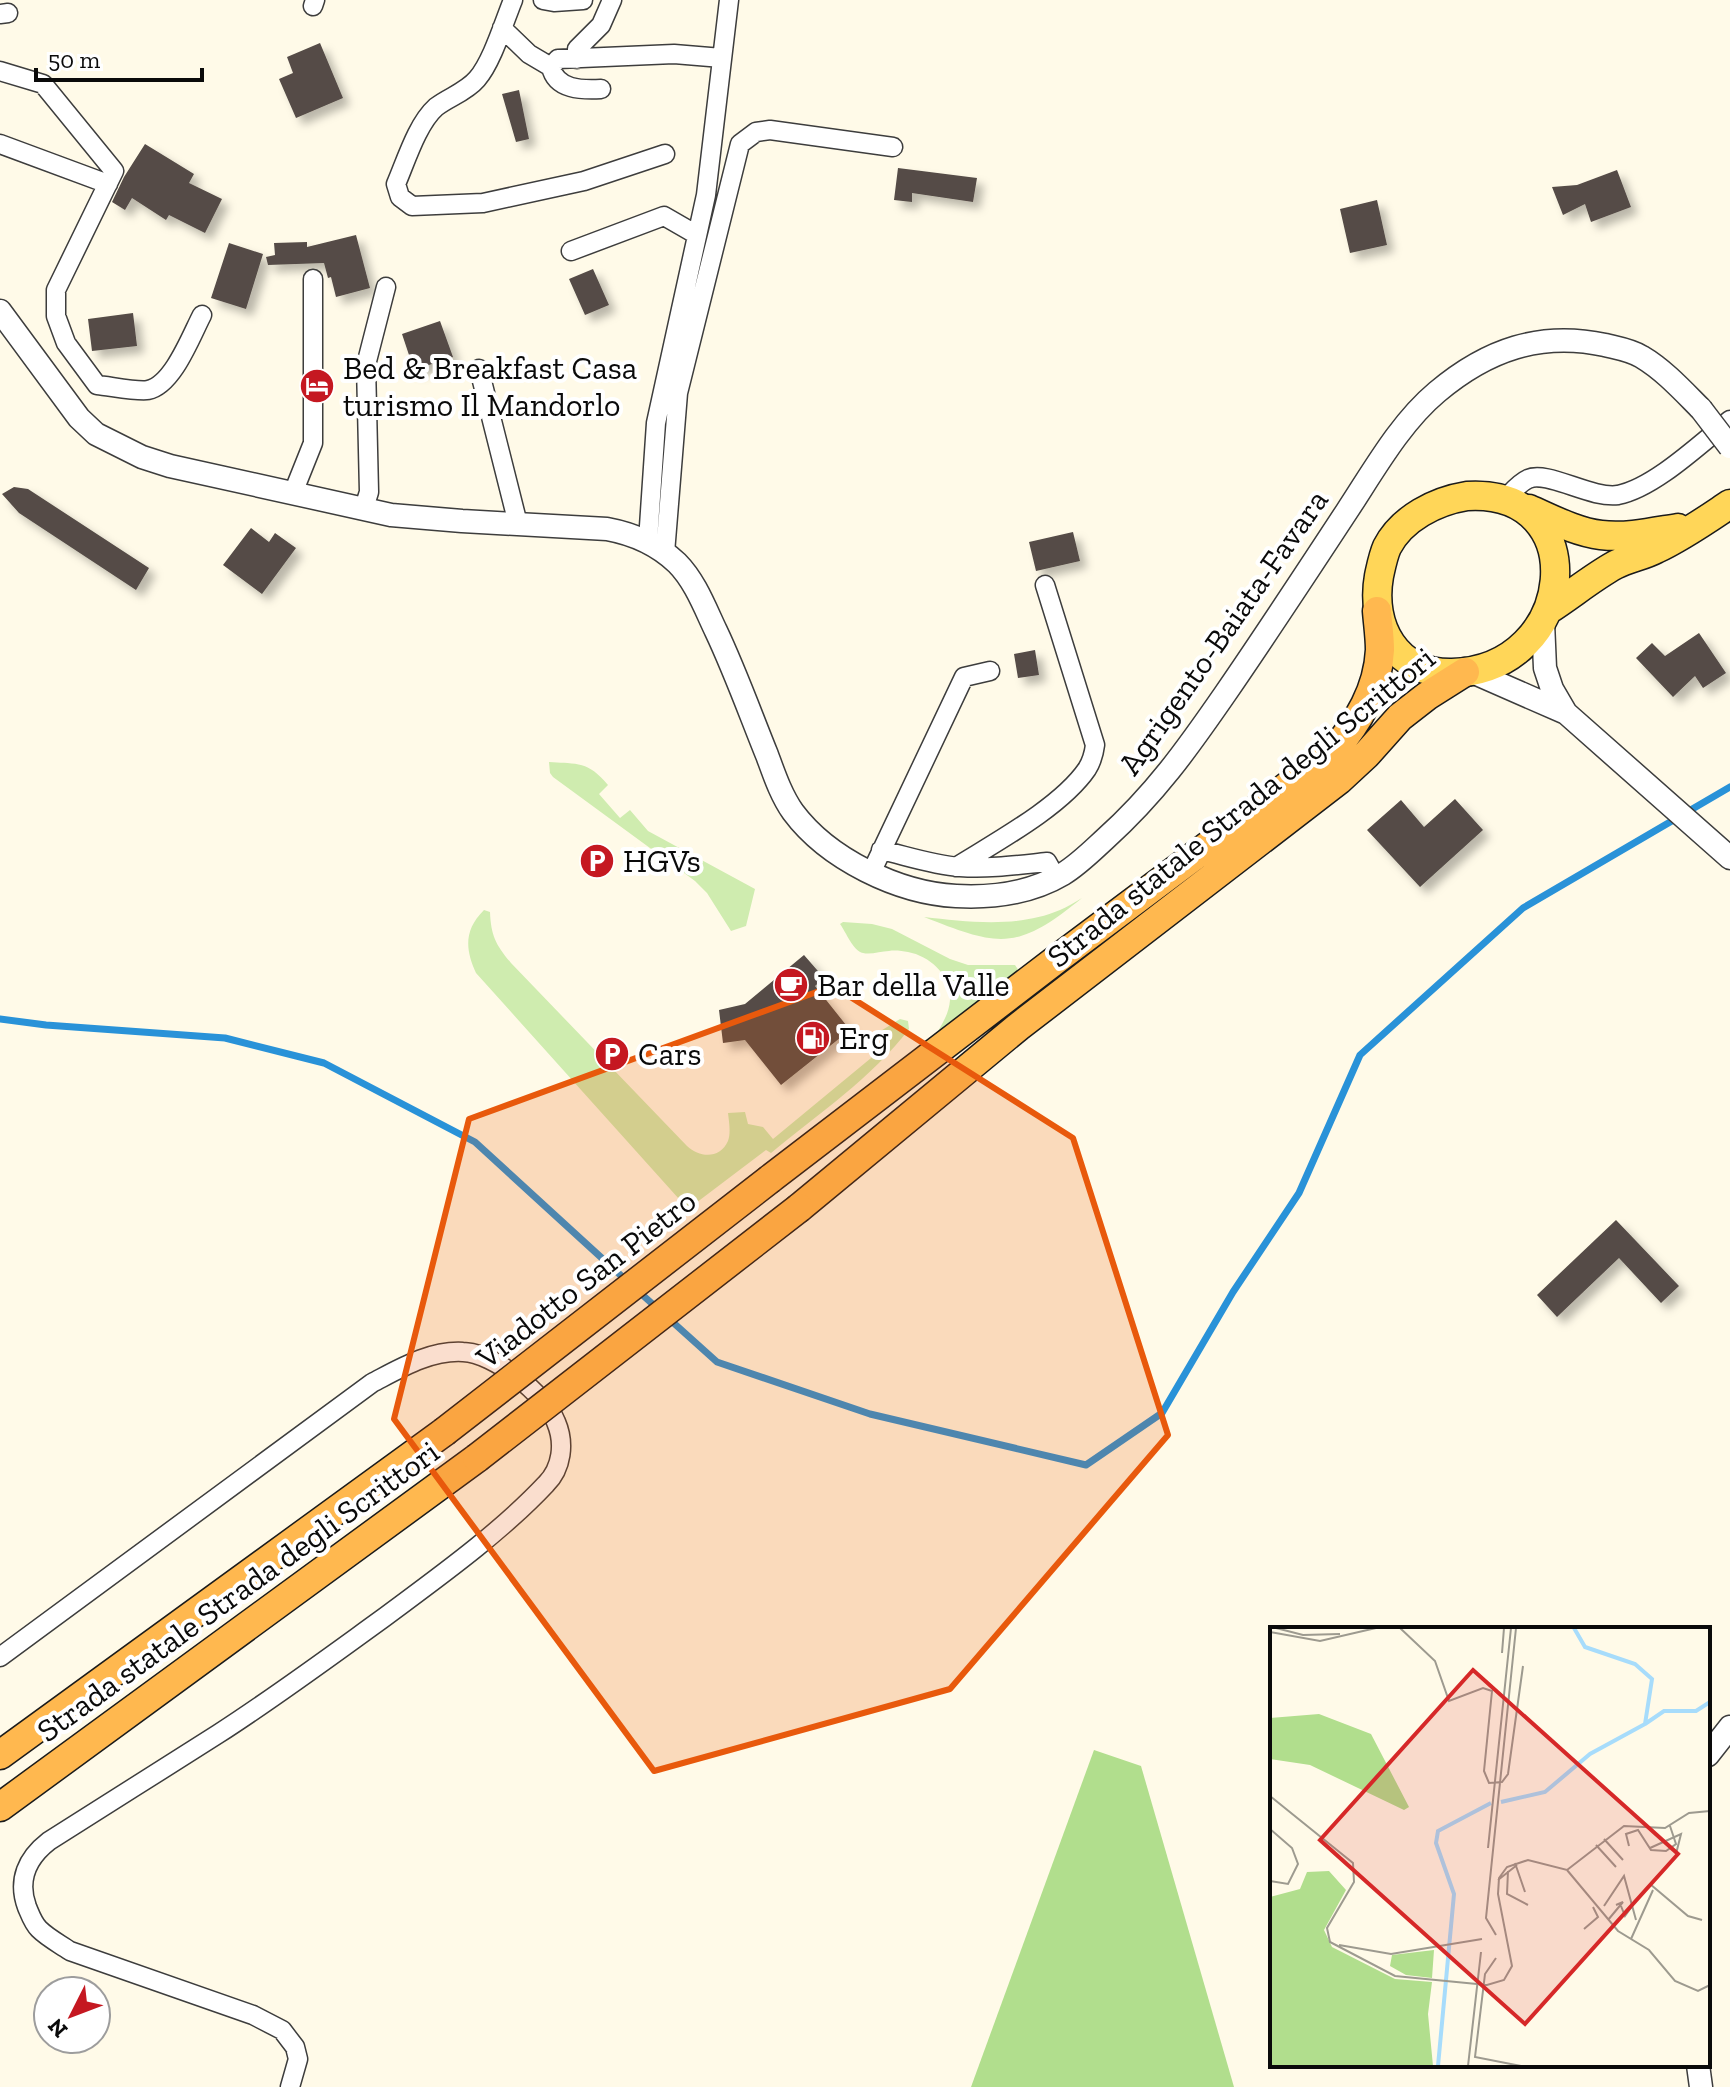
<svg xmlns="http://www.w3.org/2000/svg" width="1730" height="2087" font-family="'Zilla Slab',serif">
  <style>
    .green { fill: #cfecaf }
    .forest { fill: #b1de8d }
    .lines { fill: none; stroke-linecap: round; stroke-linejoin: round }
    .stream { stroke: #2992d8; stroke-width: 7 }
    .building { fill: #544b46; filter: url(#shadow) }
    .minor-casing { stroke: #3d3d3d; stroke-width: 21 }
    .tertiary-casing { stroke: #3d3d3d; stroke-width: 25 }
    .primary-casing { stroke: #1b1b1b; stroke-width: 31 }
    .trunk-casing { stroke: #1b1b1b; stroke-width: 31 }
    .minor { stroke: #fff; stroke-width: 18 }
    .tertiary { stroke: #fff; stroke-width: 22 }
    .primary { stroke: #ffd658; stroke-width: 28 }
    .trunk { stroke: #ffb84f; stroke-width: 28 }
    .tertiary-bridge-casing { stroke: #3d3d3d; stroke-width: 25; stroke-linecap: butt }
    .trunk-bridge-casing { stroke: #1b1b1b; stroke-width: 31; stroke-linecap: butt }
    .tertiary-bridge { stroke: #fff; stroke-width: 22 }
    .trunk-bridge { stroke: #ffb84f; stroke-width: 28 }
    .marked { fill: #e8590c; fill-opacity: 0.2; stroke: #e8590c; stroke-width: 6; stroke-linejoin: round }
    .labels { text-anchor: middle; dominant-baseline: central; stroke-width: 8; stroke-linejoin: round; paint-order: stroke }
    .poi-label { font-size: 32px; fill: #0a0a0a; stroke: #fff; text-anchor: start }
    .street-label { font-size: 32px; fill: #0a0a0a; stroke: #fff }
    .inset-river { fill: none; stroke: #a7dcfb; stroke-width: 4 }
    .inset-road { fill: none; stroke: #9d9a8f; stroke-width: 2 }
    .view { fill: #d62828; fill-opacity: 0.15; stroke: #d62828; stroke-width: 4 }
    .inset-edge { fill: none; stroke: #0a0a0a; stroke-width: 4 }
  </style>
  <defs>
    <filter id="shadow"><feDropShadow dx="7" dy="7" stdDeviation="4" flood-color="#0004"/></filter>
  </defs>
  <rect width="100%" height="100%" fill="#fffae8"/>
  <path class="green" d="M 549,762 C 578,764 588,761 608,785 L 599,794 L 620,818 L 630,810 L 648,831 L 755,889 L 746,926 L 731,931 L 707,893 L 695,881 L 553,777 L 550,773 Z
    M 1082,898 C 1017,951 1000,947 924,917 C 968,922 1018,928 1060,910 C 1067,907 1075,902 1082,898 Z
    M 484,910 L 490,912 C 491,936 496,945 511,963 L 687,1146 C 700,1158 720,1159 728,1141 C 731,1133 729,1122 728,1113 L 745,1112 L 748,1124 L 763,1127 L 773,1139 L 888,1044 L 879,1032 L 900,1019 L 908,1021 L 909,1029 C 872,1078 818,1114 771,1153 L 766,1150 L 688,1209 L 476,973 C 465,949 464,930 484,910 Z
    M 843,922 L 872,924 L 892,929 L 950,959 L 968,965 L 1015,965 L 1021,974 L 932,1040 C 940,1028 949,1015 950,1000 C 952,976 930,956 908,952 C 902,951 895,950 889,951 C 881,951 871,955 863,953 C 853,951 846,932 840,924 Z"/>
  <path class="forest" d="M 1094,1750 L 1141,1766 L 1234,2087 L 971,2087 Z"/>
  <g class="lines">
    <path class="stream" d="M 0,1019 L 46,1025 L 225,1038 L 324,1063 L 475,1142 L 628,1282
      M 637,1290 L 658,1309
      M 667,1317 L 717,1362 L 870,1414 L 1086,1465 L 1162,1413 L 1233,1292 L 1299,1193 L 1360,1055 L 1523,908 L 1730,787"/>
  </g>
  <path class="building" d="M 320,43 L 343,98 L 296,118 L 279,79 L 293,73 L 287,57 Z
    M 519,90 L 529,139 L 516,142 L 502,94 Z
    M 145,144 L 194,174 L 189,183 L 222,199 L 205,233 L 169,215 L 166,220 L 132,198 L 125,210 L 112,202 L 124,177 Z
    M 898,168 L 977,178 L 973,202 L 912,193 L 912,202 L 894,200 Z
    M 1617,170 L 1631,207 L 1591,222 L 1585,204 L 1563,215 L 1552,187 L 1577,185 Z
    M 1377,200 L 1387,245 L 1350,253 L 1340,209 Z
    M 356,235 L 370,288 L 336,297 L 331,277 L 328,278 L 324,263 L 268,265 L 266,257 L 275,255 L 274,243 L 307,242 L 307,247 Z
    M 229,243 L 263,254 L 246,309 L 211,298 Z
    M 593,269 L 609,305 L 585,315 L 569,279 Z
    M 133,313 L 137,346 L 92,351 L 88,319 Z
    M 440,321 L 453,357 L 414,370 L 402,334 Z
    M 14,487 L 28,489 L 149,568 L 136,590 L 19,513 L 2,494 Z
    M 251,528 L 269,542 L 275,533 L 296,548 L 262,594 L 223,565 Z
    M 1073,532 L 1080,561 L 1036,571 L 1029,542 Z
    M 1699,633 L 1726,673 L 1703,688 L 1695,676 L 1673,697 L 1636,658 L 1652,643 L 1665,656 Z
    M 1035,650 L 1039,675 L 1018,678 L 1014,654 Z
    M 1455,799 L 1483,830 L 1420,887 L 1367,830 L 1401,800 L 1424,827 Z
    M 804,955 L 824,978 L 815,986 L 850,1030 L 781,1085 L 745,1040 L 723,1043 L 719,1010 L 745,1004 Z
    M 1616,1220 L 1679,1286 L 1661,1303 L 1619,1258 L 1557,1317 L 1537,1295 Z"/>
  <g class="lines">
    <g class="minor-casing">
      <path id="minor" d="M 513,0 C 504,22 492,62 477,79 C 466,92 449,97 436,107 C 417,124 406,161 396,184 L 400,197 L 412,206 L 483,203 L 584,181 L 665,154
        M 543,0 L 554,2 L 583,0
        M 313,6 L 315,0
        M 0,14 L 8,13
        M 502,28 L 529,54 L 551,67
        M 577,59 L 577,49 L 601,25 L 612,0
        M 0,71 L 43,84 L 114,171 L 56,290 L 56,316 L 66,343 L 97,385 C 109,386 138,392 148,390 C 173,385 191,336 202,315
        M 601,89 C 582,90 556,90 551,67 L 558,59 L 674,54 L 722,58
        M 0,144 L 108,184
        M 571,251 L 664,216 L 697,235
        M 479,369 L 518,524
        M 293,493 L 313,443 L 313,279
        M 1505,499 C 1512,492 1519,483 1528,479 C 1547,470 1591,499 1618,495 C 1654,488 1700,444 1730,420
        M 364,508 L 369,492 L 366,365 L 386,287
        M 648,541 L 656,423 L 706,195 L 729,0
        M 665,553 L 678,393 L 740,144 L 756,132 L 770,130 L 893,147
        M 881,850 C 907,856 933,865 960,867 C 989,869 1018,865 1047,862 L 1056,878
        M 956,867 C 996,842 1061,807 1087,769 C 1092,761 1094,753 1095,745 L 1045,585
        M 871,873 L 964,677 L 990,671
        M 0,1657 L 372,1383 C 399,1369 430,1350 463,1352 C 494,1353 545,1394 556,1422 C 565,1443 562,1468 546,1484 C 499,1534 437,1578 382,1619 C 328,1658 274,1698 218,1734 C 162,1770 105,1805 49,1841 C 27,1858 17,1880 27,1907 C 30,1914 33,1923 39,1929 C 48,1938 60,1944 70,1951 L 253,2015 L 282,2030 L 295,2047 L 298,2059 L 290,2087"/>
    </g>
    <g class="tertiary-casing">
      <path id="tertiary" d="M 0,311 L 79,418 L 96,434 L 142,457 L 170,466 L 391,515 L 462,521 L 607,529 C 634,534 657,544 677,563 C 695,581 705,608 716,631 C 735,671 750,713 767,755 C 774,774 781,795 793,812 C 828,859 898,893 956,896 C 993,898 1031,893 1063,874 C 1078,865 1092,851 1105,839 C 1155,794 1187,749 1225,694 C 1267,633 1307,572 1347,511 C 1374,470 1400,423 1437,392 C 1487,350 1540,331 1605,345 C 1617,348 1631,350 1642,357 C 1664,370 1683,391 1701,409
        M 1543,622 L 1545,668 L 1552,689 L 1566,713 L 1730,858
        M 1470,671 L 1566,713
        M 1708,1755 L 1730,1727
        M 1698,2065 L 1701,2087"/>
    </g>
    <g class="primary-casing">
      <path id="primary" d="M 1467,496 C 1595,488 1578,670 1452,673 C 1396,674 1370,626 1379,576 C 1381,567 1383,556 1387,547 C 1402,518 1436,501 1467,496 Z
        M 1529,509 C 1552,519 1576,532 1601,535 C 1627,538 1653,532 1678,528
        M 1548,610 C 1570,596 1593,577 1615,565 C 1628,558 1643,556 1656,549 C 1682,537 1706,520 1730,504"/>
    </g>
    <g class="trunk-casing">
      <path id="trunk" d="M 770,1179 L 1057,959 L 1333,752 C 1358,722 1378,690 1380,650 C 1380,637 1378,624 1377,611
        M 799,1208 L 1018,1027 L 1339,780 L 1366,755 L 1400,717 L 1427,696 L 1465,672
        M 0,1755 L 444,1432
        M 0,1807 L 477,1458"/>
    </g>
    <use href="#minor" class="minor"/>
    <use href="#tertiary" class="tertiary"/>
    <use href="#primary" class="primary"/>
    <use href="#trunk" class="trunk"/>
    <g class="tertiary-bridge-casing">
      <path id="tertiary-bridge" d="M 1701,409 L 1730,447"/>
    </g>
    <g class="trunk-bridge-casing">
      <path id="trunk-bridge" d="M 444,1432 L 770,1179
        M 477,1458 L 799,1208"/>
    </g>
    <use href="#tertiary-bridge" class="tertiary-bridge"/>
    <use href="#trunk-bridge" class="trunk-bridge"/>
  </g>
  <path class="marked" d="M 833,986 L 1073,1138 L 1168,1435 L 950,1689 L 654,1771 L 394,1419 L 469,1119 Z"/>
  <defs>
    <g id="hotel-disc" transform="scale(1.8)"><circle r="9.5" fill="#c51821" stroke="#fff"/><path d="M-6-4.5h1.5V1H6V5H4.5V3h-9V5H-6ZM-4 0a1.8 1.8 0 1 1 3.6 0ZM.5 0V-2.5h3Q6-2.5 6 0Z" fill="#fff"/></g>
    <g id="parking-disc" transform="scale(1.8)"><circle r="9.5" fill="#c51821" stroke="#fff"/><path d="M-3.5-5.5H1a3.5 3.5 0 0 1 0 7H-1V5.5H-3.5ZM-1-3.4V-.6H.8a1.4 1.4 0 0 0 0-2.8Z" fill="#fff"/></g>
    <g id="cafe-disc" transform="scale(1.8)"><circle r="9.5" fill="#c51821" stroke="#fff"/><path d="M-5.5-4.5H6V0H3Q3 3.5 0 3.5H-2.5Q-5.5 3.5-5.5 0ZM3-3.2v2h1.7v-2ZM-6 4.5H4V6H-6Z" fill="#fff"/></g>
    <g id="fuel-disc" transform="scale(1.8)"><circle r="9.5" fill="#c51821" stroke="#fff"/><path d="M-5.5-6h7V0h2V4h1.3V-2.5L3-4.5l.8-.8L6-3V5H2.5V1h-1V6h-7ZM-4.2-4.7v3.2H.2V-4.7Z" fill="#fff"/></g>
  </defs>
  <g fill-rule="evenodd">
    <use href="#hotel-disc" x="317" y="386"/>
    <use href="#parking-disc" x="597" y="861"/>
    <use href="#cafe-disc" x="791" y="985"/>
    <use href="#fuel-disc" x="813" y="1038"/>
    <use href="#parking-disc" x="612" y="1054"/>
  </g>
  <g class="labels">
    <g class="poi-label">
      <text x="343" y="368">Bed &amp; Breakfast Casa<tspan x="343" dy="37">turismo Il Mandorlo</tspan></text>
      <text x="623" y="861">HGVs</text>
      <text x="817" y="985">Bar della Valle</text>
      <text x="839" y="1038">Erg</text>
      <text x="638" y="1054">Cars</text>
    </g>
    <g class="street-label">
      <text transform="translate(1223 632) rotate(-55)">Agrigento-Baiata-Favara</text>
      <text transform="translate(1241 807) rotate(-39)">Strada statale Strada degli Scrittori</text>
      <text transform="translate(586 1279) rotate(-38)">Viadotto San Pietro</text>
      <text transform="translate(238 1591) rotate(-36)">Strada statale Strada degli Scrittori</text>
    </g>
  </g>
  <g transform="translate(1270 1627)">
    <rect width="440" height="440" fill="#fffae8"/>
    <path d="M 49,87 L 101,107 L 139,180 L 134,183 L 40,138 L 0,132 L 0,91 ZM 59,244 L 76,263 L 54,303 L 62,320 L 125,352 L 162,355 L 158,387 L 163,439 L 0,439 L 0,270 L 30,262 L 37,245 ZM 164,323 L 162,351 L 136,348 L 120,339 L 122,328 Z" fill="#b1de8d"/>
    <path class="inset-river" d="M 375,97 L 394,84 L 426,84 L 440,75M 231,175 L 275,165 L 320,127 L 375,97 L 382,52 L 365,37 L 315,20 L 304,1M 168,439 L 184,267 L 166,216 L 168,204 L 221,176"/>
    <path class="inset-road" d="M 6,1 L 33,8 L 70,7M 130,1 L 165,34 L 179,74 L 213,61 L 222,64 L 214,144 L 219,156 L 232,155 L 238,147 L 253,39M 0,5 L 50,14 L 106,1M 232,26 L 234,1M 0,169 L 83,236 L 84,255 L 57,301 L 60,315 L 125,349 L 217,358 L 234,353 L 242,339 L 228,267 L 229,251 L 237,240 L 258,233 L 297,243 L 354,199 L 395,201 L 419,186 L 440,184M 0,202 L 22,221 L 28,237 L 18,257 L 0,254M 334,212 L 353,233M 326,218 L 346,240M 359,219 L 356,207 L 368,203 L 381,223 L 396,224 L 406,217 L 400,199M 218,221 L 241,1M 380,221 L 411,207 L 406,227M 245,236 L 255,265M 297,243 L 348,304 L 379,323 L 405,354 L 428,364 L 440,358M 238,244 L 237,267 L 258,278M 228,253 L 247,238M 380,257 L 418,289 L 432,293M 334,279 L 354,249 L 366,293M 351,279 L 355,289 L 363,278M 338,293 L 353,275 L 346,278M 314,302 L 328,290 L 323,280M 226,308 L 216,291 L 246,1M 361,312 L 383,263M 69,318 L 121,327 L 212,312M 226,331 L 215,347 L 205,430 L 251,439M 198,439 L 211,325"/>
    <path class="view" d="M 203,43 L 408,227 L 255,397 L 50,213 Z"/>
    <rect width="440" height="440" class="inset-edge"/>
  </g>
  <g transform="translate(72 2015) rotate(228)"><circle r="38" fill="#ffffff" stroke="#9d9d9d" stroke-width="2"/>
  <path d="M0-6L14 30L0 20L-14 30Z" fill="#c51821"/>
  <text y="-12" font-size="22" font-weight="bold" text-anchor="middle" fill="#0a0a0a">N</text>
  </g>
  <path d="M36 68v12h166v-12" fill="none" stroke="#0a0a0a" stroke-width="4"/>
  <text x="48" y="68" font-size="24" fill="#0a0a0a" stroke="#ffffff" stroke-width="6" paint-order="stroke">50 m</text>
</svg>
